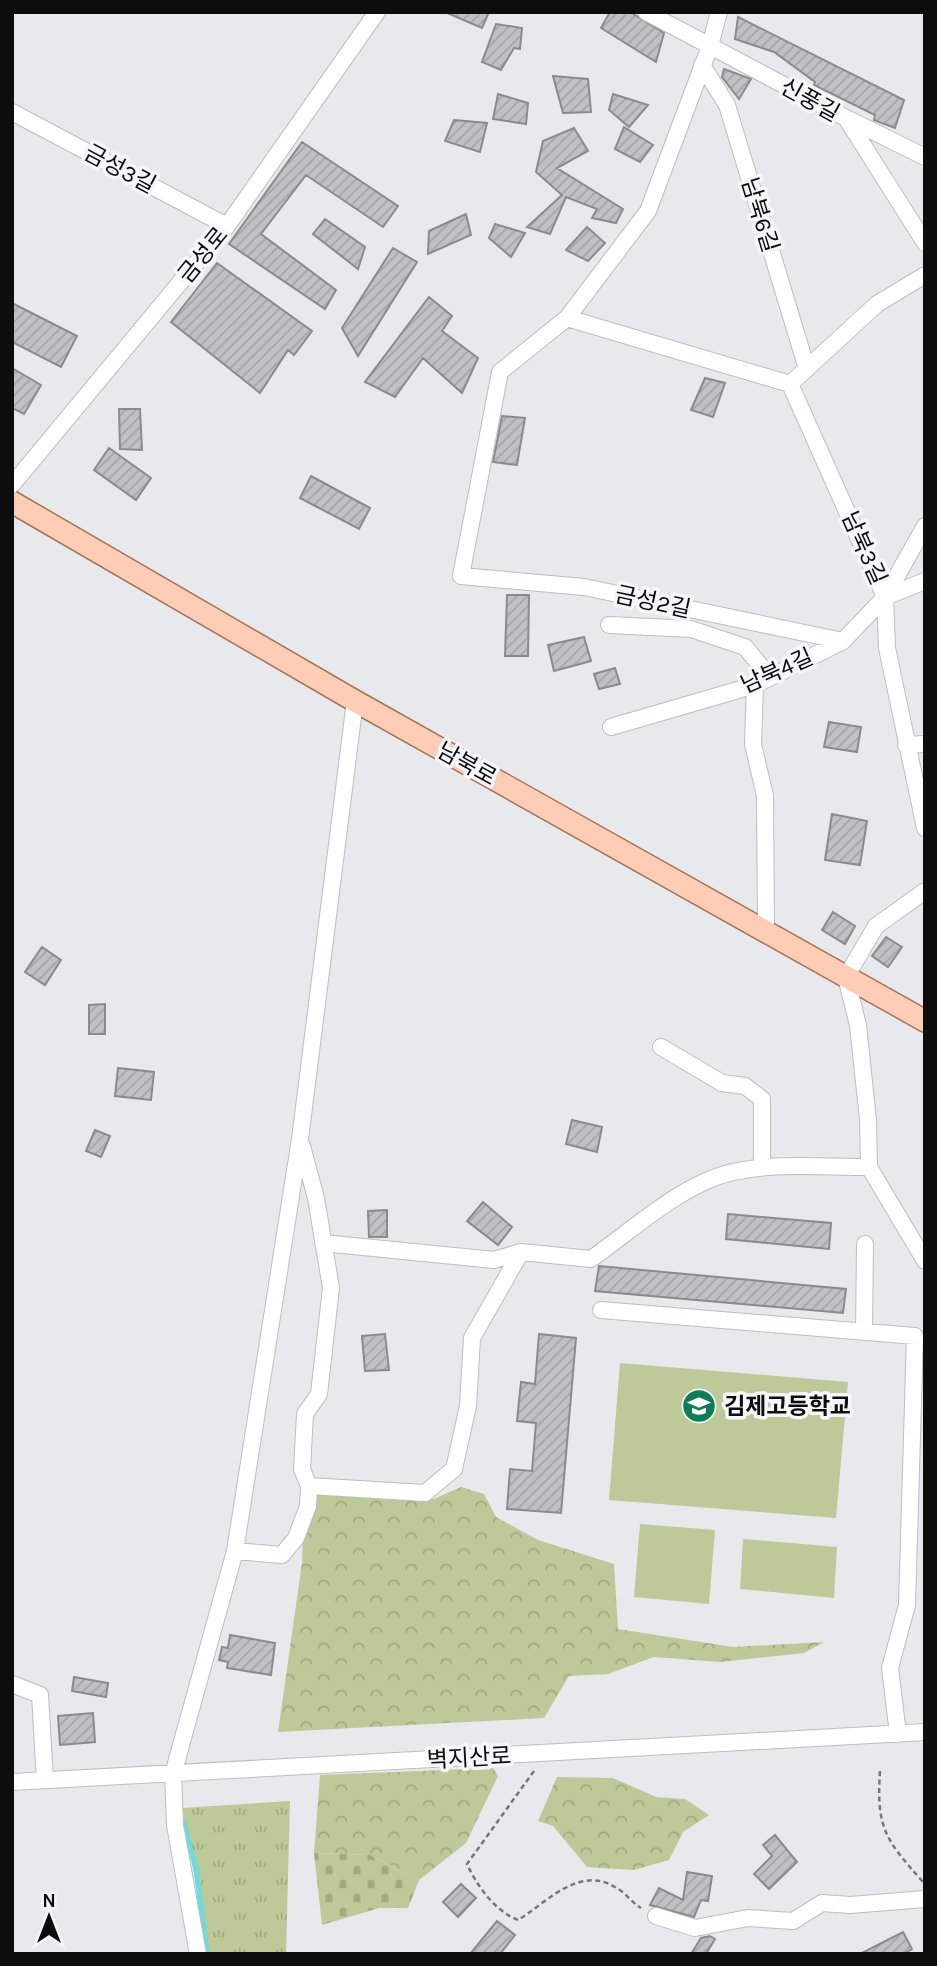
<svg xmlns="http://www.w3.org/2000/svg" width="937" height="1966" font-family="Karla,'Noto Sans KR',sans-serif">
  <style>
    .grass { fill: url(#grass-tufts) }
    .forest { fill: url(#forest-crowns) }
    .cemetery { fill: url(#cemetery-stones) }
    .pitch { fill: #bdc998 }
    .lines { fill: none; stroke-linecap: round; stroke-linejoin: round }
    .stream { stroke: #68dde1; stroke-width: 5 }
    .building { fill: url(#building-hatch); stroke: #8a8b8e; stroke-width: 2 }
    .minor-casing { stroke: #bdbec1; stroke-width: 18 }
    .major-casing { stroke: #a77359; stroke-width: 24 }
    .path { stroke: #767779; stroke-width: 2.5; stroke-dasharray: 5 3.5; stroke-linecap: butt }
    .minor { stroke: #fff; stroke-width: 16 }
    .major { stroke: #fcccb4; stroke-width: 21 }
    .labels { text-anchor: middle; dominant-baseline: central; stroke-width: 7; stroke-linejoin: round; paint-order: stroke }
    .street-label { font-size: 23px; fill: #0d0d0e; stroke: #f5f6fa }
    .poi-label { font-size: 23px; font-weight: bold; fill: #0d0d0e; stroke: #f5f6fa; text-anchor: start }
  </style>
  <defs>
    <pattern id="grass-tufts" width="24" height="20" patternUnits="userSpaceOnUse" patternTransform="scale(1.75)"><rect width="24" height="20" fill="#bdc998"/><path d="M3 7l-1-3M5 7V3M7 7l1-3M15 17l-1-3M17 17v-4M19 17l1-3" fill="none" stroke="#a1ab82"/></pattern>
    <pattern id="forest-crowns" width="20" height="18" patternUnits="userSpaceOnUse" patternTransform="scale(1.75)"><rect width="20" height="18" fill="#bdc998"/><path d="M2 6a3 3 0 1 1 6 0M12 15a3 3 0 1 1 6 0" fill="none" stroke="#a1ab82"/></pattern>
    <pattern id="cemetery-stones" width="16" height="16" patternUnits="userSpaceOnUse" patternTransform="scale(1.75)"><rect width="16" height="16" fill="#bdc998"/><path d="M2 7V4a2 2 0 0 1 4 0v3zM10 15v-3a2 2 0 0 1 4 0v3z" fill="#a1ab82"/></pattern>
    <pattern id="building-hatch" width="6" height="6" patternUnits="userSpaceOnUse" patternTransform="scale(1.75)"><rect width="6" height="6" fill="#c0c1c4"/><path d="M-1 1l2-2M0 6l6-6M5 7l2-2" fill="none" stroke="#a4a5a7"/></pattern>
  </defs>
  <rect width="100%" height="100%" fill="#e8e9ec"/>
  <path class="grass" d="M 290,1801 L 286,1954 L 209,1954 L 182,1808 Z"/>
  <path class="forest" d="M 461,1487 L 484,1494 L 496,1517 L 538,1540 L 614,1564 L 618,1629 L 733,1647 L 824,1642 L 804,1653 L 720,1662 L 654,1657 L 608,1674 L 569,1676 L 544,1718 L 278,1732 L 302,1563 L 303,1533 L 313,1493 L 434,1499 Z
    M 493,1768 L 498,1776 L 466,1843 L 419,1880 L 370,1855 L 314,1853 L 320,1775 Z
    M 557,1777 L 613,1778 L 656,1797 L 685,1799 L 709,1815 L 683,1832 L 669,1860 L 634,1870 L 587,1867 L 553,1826 L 538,1821 Z"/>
  <path class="cemetery" d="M 314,1853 L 370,1855 L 419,1880 L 408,1908 L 379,1908 L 322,1925 Z"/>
  <path class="pitch" d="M 620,1363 L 848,1382 L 836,1518 L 609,1500 Z
    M 640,1524 L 715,1530 L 709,1604 L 634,1597 Z
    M 743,1539 L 837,1547 L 834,1598 L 740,1589 Z"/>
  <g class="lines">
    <path class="stream" d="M 184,1823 L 196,1870 L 207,1954"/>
  </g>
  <path class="building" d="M 445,12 L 489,12 L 482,28 Z
    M 610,12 L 630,12 L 664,33 L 656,62 L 601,28 Z
    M 738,17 L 904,100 L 895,128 L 874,120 L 875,115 L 814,85 L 815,82 L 774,52 L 735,39 Z
    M 496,24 L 522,28 L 520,49 L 514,48 L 501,70 L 482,62 Z
    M 724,69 L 751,79 L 739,99 L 722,77 Z
    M 553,76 L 588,79 L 591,112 L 563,113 Z
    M 498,94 L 528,103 L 526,124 L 493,119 Z
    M 613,94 L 648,105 L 629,127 L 609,110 Z
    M 454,120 L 487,123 L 480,152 L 445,141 Z
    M 624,127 L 653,145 L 640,162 L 615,149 Z
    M 574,128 L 588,151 L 557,168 L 623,209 L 616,223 L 592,218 L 597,209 L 566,197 L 550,234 L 527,227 L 562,195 L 536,172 L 543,141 Z
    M 302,142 L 398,206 L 383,227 L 306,175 L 261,234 L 336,290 L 325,309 L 229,244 Z
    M 466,214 L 471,235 L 428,254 L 429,231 Z
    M 325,219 L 365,247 L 358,269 L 313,234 Z
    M 495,224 L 525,233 L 511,257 L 489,238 Z
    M 587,227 L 605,243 L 588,261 L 566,250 Z
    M 393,248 L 417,262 L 358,356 L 342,328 Z
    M 217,263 L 312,331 L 294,355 L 288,350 L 260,393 L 171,322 Z
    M 429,297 L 452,316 L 442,331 L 478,358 L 462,393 L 423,358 L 395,397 L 365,382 Z
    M 12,303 L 77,336 L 61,367 L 12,342 Z
    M 12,368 L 41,385 L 24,414 L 12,408 Z
    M 705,378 L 725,383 L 713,417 L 691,410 Z
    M 119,409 L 140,409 L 142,450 L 120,449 Z
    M 502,416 L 525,418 L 517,465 L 493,462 Z
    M 109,448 L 151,478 L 136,500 L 94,470 Z
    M 311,476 L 370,508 L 359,529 L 300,498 Z
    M 507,595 L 529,595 L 528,656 L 505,656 Z
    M 584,637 L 591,661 L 554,671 L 548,645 Z
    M 615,668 L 620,684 L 599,689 L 594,674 Z
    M 829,722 L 861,727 L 857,752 L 824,747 Z
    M 832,814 L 867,821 L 860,865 L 825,860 Z
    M 833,912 L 855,926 L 845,944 L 822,930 Z
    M 886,937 L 902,947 L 888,967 L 872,956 Z
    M 42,947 L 61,960 L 45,985 L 25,972 Z
    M 105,1004 L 105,1034 L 89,1034 L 89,1005 Z
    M 118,1068 L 154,1072 L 151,1100 L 115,1096 Z
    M 572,1120 L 602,1127 L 597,1152 L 566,1144 Z
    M 95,1130 L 110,1136 L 101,1157 L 86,1151 Z
    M 483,1202 L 512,1227 L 498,1245 L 467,1221 Z
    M 387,1210 L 387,1237 L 369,1237 L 368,1211 Z
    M 728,1214 L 831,1223 L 829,1249 L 726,1239 Z
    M 599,1266 L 846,1289 L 843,1313 L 595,1291 Z
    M 385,1334 L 389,1370 L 365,1371 L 362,1336 Z
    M 539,1334 L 576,1338 L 561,1513 L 507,1509 L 510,1469 L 532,1471 L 536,1423 L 517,1421 L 521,1382 L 535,1384 Z
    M 230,1635 L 275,1643 L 271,1675 L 227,1668 L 228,1662 L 219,1660 L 222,1647 L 228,1648 Z
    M 74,1677 L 108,1683 L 106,1697 L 72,1691 Z
    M 93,1713 L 95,1742 L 60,1745 L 58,1716 Z
    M 775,1835 L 797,1862 L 769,1889 L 754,1874 L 772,1856 L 763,1845 Z
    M 687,1872 L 712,1876 L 708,1901 L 701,1900 L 694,1917 L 650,1905 L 659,1888 L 683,1900 Z
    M 461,1884 L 476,1898 L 458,1917 L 443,1902 Z
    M 497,1921 L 515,1935 L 500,1954 L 470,1954 Z
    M 903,1932 L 912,1949 L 903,1954 L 860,1954 Z
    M 710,1936 L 715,1939 L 706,1954 L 691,1954 L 701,1938 Z"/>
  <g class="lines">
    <g class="minor-casing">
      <path id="minor" d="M 646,12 L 846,118 L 925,243
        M 719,12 L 710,46 L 648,211 L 567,318 L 500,372 L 461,576 L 584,587 L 843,641
        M 702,65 L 727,105 L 807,369
        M 12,112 L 227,226
        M 848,119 L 925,157
        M 925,275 L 877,304 L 790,384 L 885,597 L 887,648 L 925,828
        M 567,318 L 790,384
        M 12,485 L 227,226 L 377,12
        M 885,597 L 925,526
        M 609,625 L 691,629 L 745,647 L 770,677
        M 755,685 L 753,744 L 765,796 L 766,929
        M 611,727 L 755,685 L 843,641 L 885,597 L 925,581
        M 906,745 L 925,744
        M 925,891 L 876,926 L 846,977 L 858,1025 L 868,1120 L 869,1167 L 925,1261
        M 661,1047 L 722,1083 L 745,1086 L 762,1099 L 762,1167
        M 521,1252 L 591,1259 C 631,1231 681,1185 729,1173 C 774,1162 823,1167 869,1167
        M 601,1310 L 915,1336 L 907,1605 L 890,1668 L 898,1734
        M 864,1332 L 865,1244
        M 309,1486 L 425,1493 L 454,1469 L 468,1406 L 472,1338 L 521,1252 L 494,1260 L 323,1243
        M 235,1551 L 282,1555 L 296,1538 L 308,1506 L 309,1486 L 302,1469 L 305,1414 L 319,1394 L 331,1288 L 316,1198 L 302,1146
        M 12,1684 L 40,1695 L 45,1780
        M 12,1782 L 925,1732
        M 656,1916 L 695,1928 L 748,1918 L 793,1921 L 822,1903 L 850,1905 L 925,1899
        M 198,1954 L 175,1825 L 173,1774 L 235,1551 L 300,1139 L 355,701"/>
    </g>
    <g class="major-casing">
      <path id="major" d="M 12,502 L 355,701 L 925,1021"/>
    </g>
    <path class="path" d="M 534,1771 L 467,1864 C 477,1886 495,1911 518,1920 C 546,1903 579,1865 615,1887 C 625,1892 631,1902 641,1908
      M 880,1771 C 876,1829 886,1840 923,1882"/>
    <use href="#minor" class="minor"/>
    <use href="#major" class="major"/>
  </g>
  <defs>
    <g id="school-disc" transform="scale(1.75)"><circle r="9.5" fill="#0d7c57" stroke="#f5f6fa"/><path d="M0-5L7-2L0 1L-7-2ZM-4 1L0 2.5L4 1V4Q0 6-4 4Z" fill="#fff"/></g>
  </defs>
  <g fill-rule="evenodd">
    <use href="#school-disc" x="699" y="1406"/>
  </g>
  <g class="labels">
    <g class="street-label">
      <text transform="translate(810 100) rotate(29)">신풍길</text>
      <text transform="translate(120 169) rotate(28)">금성3길</text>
      <text transform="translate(760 215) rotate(73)">남북6길</text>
      <text transform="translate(203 255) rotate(-51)">금성로</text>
      <text transform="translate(864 548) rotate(66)">남북3길</text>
      <text transform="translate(653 602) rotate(12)">금성2길</text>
      <text transform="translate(777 671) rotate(-24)">남북4길</text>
      <text transform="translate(467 764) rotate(29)">남북로</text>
      <text transform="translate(469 1758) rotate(-3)">벽지산로</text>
    </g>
    <g class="poi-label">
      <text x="724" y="1406">김제고등학교</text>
    </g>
  </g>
  <rect width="937" height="1966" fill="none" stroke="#0d0d0e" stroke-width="28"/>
  <g transform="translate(49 1917)" stroke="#f5f6fa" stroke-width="5" paint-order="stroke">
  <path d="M0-5L12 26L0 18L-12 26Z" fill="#0d0d0e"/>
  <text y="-10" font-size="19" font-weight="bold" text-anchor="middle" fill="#0d0d0e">N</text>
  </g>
</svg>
